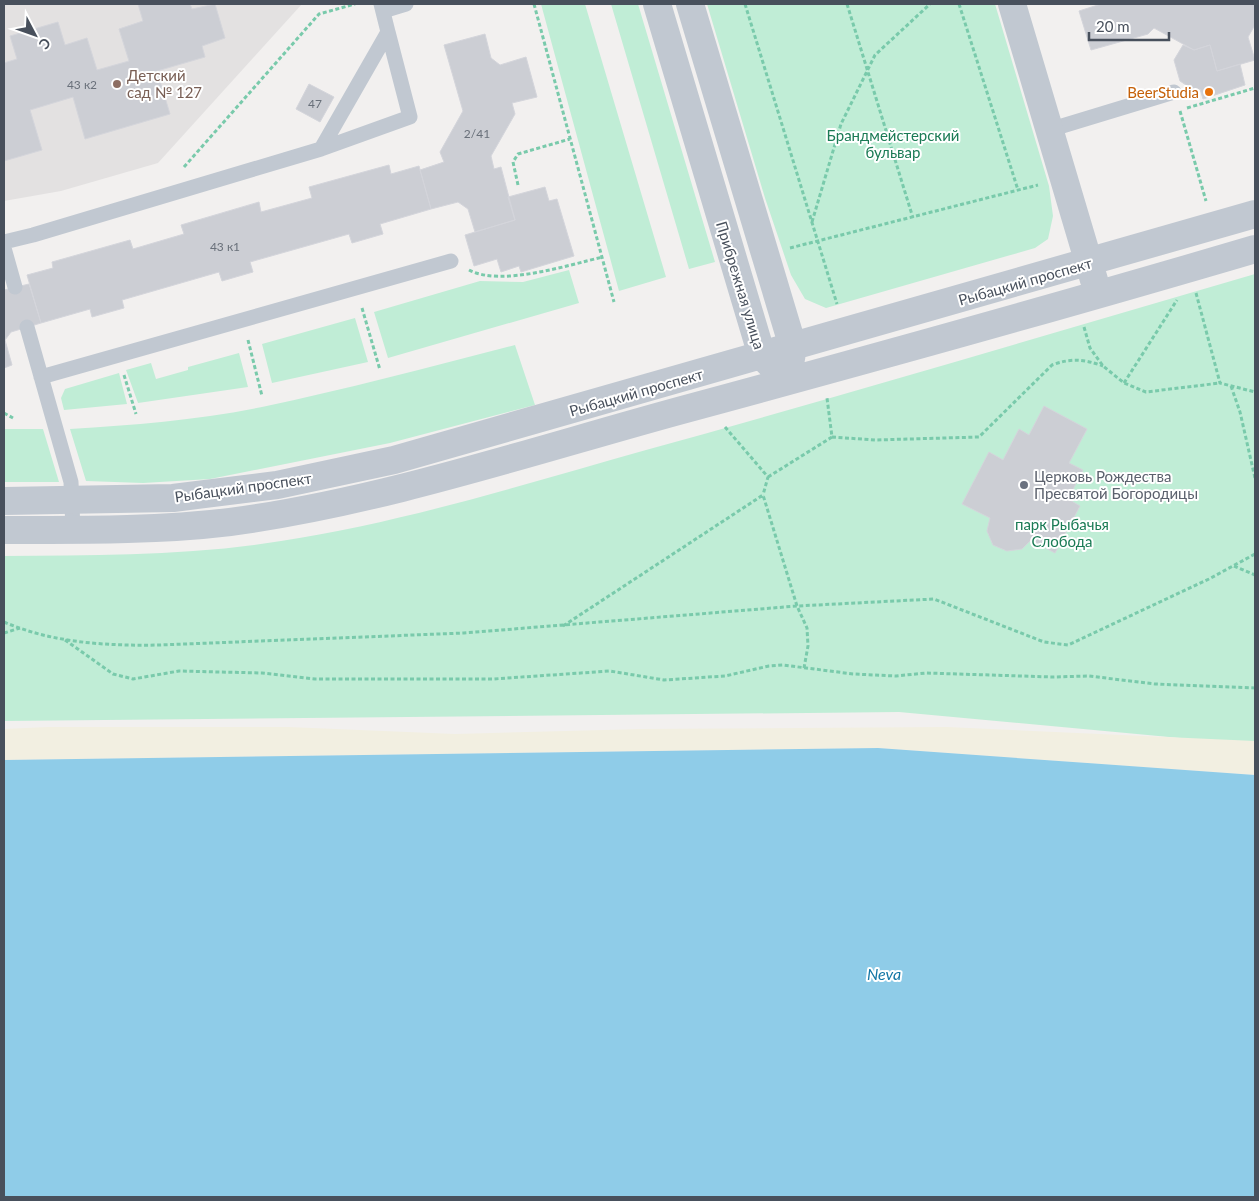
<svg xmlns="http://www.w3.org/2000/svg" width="1259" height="1201" font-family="Lato,sans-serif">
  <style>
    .education { fill: #e3e1e1 }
    .green { fill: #c0edd6 }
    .sand { fill: #f2efe1 }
    .water { fill: #8fcce8 }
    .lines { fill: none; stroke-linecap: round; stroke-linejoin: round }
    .ferry { stroke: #1276a5; stroke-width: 1; stroke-dasharray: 6 5; stroke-linecap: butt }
    .building { fill: #ccced4; stroke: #d4d5db }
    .path { stroke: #79caab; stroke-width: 3; stroke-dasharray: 4 2.5; stroke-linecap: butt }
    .lane { stroke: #c1c8d1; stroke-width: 15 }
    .street { stroke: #c1c8d1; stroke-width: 28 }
    .education-dot { fill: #8d6e63; stroke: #fff; stroke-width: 2 }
    .food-dot { fill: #e8710a; stroke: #fff; stroke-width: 2 }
    .worship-dot { fill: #6b7280; stroke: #fff; stroke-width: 2 }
    .labels { text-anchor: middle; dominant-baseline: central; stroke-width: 4; stroke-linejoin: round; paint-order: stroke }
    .number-label { font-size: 12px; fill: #69707a }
    .education-label { font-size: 15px; fill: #785e54; stroke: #fff; text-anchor: start }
    .food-label { font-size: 15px; fill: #c56008; stroke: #fff; text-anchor: end }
    .park-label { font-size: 15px; fill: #1b7b55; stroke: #fff }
    .street-label { font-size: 15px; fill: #48505c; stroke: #fff }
    .worship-label { font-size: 15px; fill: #5b616d; stroke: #fff; text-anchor: start }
    .water-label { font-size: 16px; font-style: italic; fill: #1276a5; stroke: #fff }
  </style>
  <rect width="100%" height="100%" fill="#f2f0ef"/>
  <path class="education" d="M 4,4 L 302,4 L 158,163 L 61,191 L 4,201 Z"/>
  <path class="green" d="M 541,4 L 585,4 L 666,277 L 619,291 Z
    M 611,4 L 638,4 L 715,262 L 689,269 Z
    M 707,4 L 995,4 L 1049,186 L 1053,216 L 1048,239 L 1035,248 L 826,308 L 805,299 L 791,275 L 765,198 Z
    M 569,270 L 579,303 L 388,358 L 374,312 L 480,281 L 523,282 Z
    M 1255,274 L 1255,745 L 899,712 L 4,721 L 4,556 C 97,555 189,556 281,541 C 405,522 525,484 646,450 C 849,394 1052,333 1255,274 Z
    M 355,318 L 368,362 L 272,383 L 262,344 Z
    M 515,345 L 535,405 L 390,443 L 210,479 L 143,483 L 86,481 L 70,429 C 135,425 199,420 262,407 C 347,389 431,367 515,345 Z
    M 239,353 L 248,387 L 138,403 L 126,370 L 151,363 L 156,379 L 188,370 L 188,367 Z
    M 119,373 L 127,404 L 64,410 L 61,398 L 65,389 Z
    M 4,429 L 43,429 L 59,482 L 4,482 Z"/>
  <path class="sand" d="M 48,727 L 288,727 L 455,734 L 642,729 L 947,727 L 1255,741 L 1255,775 L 878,748 L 4,760 L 4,729 Z"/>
  <path class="water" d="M 878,748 L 1255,775 L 1255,1197 L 4,1197 L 4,760 Z"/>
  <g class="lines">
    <path class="ferry" d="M 1252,1197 L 1255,1196"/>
  </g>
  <path class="building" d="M 138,4 L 190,4 L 192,9 L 215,4 L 225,38 L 202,46 L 205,57 L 157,71 L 170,114 L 85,139 L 73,97 L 30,110 L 42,150 L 4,161 L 4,63 L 17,59 L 10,36 L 58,22 L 65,45 L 87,38 L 97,70 L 129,61 L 119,29 L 143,21 Z
    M 1101,4 L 1255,4 L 1255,25 L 1248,37 L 1255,60 L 1217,71 L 1210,45 L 1194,50 L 1154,28 L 1148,34 L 1091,50 L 1079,11 Z
    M 485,34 L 491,58 L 500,65 L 526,57 L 537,97 L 512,103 L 515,114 L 491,156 L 494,169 L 501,167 L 515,220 L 475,232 L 468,209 L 458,202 L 431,209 L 420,170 L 444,162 L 440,152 L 463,111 L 444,45 Z
    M 1183,45 L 1194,50 L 1210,45 L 1217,71 L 1240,64 L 1245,85 L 1203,99 L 1200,89 L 1195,91 L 1180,81 L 1174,60 Z
    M 309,84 L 334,97 L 320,122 L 296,109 Z
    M 389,165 L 391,174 L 419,166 L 431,209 L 380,224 L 383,234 L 352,243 L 349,234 L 250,262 L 253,272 L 222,281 L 219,272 L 122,300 L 124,308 L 99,315 L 92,317 L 90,309 L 41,323 L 27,275 L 53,268 L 52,262 L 130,240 L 133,249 L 184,234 L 181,225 L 259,202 L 261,212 L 312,198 L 309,187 Z
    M 545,187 L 549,201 L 557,199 L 574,256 L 521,272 L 519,266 L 501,272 L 497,259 L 474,266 L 465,235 L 515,220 L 508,197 Z
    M 29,284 L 41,323 L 11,332 L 5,340 L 12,365 L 4,368 L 4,290 Z
    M 1044,406 L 1087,429 L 1069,463 L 1083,470 L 1068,499 L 1080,506 L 1055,553 L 1031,540 L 1022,549 L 1007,551 L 993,545 L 987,531 L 990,518 L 962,504 L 989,452 L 1003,460 L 1019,429 L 1029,435 Z"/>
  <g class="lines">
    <path class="path" d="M 534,4 L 614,302
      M 745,4 L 837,304
      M 847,4 L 913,218
      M 959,4 L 1018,190
      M 1187,108 L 1255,88
      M 1180,111 L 1206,201
      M 184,167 L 319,14 L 355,4
      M 518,185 L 513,162 L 518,154 L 570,139
      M 812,222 L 841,124 L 875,55 L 930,4
      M 790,248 L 1038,185
      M 469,270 C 501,287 568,265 603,257
      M 1196,293 L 1220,383 L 1255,392
      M 362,308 L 380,370
      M 1084,327 L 1090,348 L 1103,366 L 1124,383 L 1146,392 L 1220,383
      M 248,340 L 262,396
      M 124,375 L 136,414
      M 1124,383 L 1177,300
      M 1231,386 L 1240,412 L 1255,478
      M 4,413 L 13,418
      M 725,427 L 768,477 L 763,495
      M 832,437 L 875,440 L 979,437 L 1052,365 C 1071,358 1084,359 1103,366
      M 768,477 L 832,437 L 827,398
      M 1234,566 L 1255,575
      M 4,622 C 53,643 106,646 160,645 L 464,633 L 797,606 L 934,599 L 1044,642 L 1068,645 L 1209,579 L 1255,554
      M 563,626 L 763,495 L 797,606 L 807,628 L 808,646 L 804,668
      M 4,633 L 20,628
      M 65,640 L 113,674 L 133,679 L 179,671 L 262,673 L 315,679 L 493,679 L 610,671 L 664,680 L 725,676 L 769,666 L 783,665 L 853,674 L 896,676 L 926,673 L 1053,677 L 1089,676 L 1155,684 L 1255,688"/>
    <path class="lane" d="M 383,11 L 406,4
      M 1049,130 L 1174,92
      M 321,149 L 410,117 L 388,32
      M 4,242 L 33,235 L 321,149 L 388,32 L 381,4
      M 4,248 L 15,287
      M 27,327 L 71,482 L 73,530
      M 41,377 L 451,261"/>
    <path class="street" d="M 657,4 L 762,356 L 775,369
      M 690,4 L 793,347 L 790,364
      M 1012,4 L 1094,280
      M 4,501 L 173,498 L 277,485 L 394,460 L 1255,214
      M 4,530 C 79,530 155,531 230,522 C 380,502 535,450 682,410 C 874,358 1065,305 1255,249"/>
  </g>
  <circle class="education-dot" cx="117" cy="84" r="5"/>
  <circle class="food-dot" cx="1209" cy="92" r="5"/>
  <circle class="worship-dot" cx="1024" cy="485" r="5"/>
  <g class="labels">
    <g class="number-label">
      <text x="82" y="84">43 к2</text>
      <text x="315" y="103">47</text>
      <text x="477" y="133">2/41</text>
      <text x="225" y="246">43 к1</text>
    </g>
    <g class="education-label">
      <text x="127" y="75">Детский<tspan x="127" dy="17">сад № 127</tspan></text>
    </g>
    <g class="food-label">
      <text x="1199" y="92">BeerStudia</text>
    </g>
    <g class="park-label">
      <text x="893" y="135">Брандмейстерский<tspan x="893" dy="17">бульвар</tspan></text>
      <text x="1062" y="524">парк Рыбачья<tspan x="1062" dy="17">Слобода</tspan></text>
    </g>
    <g class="street-label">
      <text transform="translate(1025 281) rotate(-16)">Рыбацкий проспект</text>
      <text transform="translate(741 285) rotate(73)">Прибрежная улица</text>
      <text transform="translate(636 392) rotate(-16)">Рыбацкий проспект</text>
      <text transform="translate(243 487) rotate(-8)">Рыбацкий проспект</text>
    </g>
    <g class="worship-label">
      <text x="1034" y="476">Церковь Рождества<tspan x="1034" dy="17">Пресвятой Богородицы</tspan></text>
    </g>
    <g class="water-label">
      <text x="884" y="973">Neva</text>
    </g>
  </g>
  <rect width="1259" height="1201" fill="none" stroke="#48505c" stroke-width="10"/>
  <g transform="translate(35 35) rotate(131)" stroke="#ffffff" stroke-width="4" paint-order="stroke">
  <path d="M0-4L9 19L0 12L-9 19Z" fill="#48505c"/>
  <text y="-8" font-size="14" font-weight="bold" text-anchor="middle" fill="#48505c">С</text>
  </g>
  <path d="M1089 32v8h80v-8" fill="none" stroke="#48505c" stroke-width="2.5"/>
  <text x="1096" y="32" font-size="15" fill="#48505c" stroke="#ffffff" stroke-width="4" paint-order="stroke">20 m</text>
</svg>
